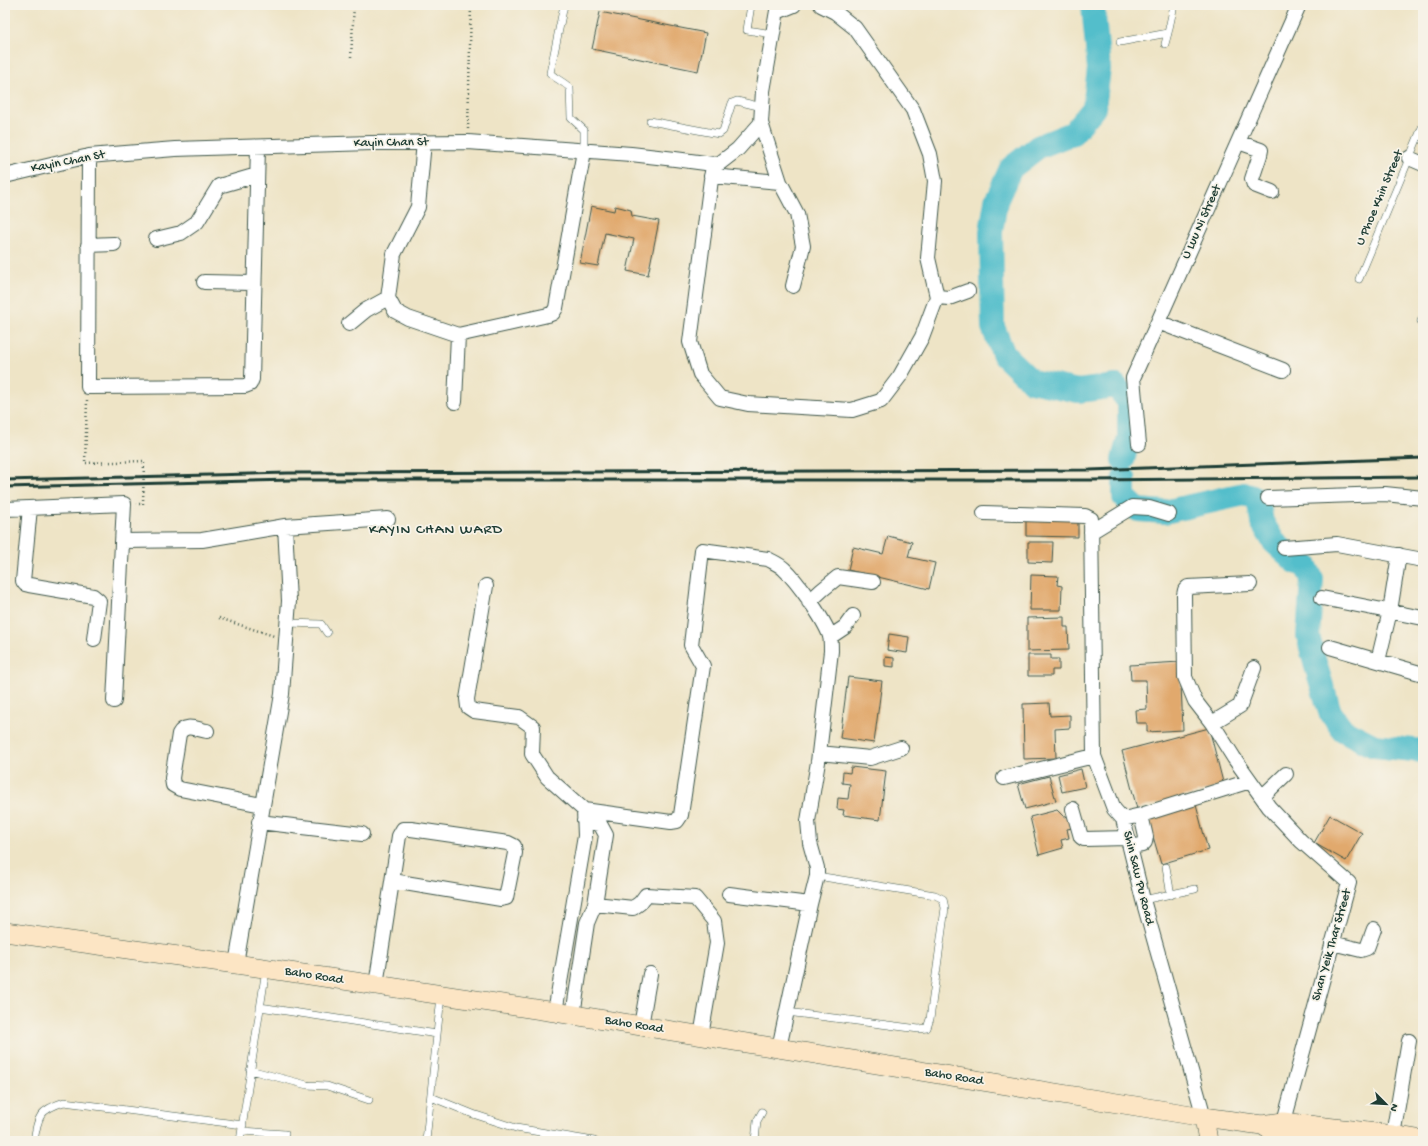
<svg xmlns="http://www.w3.org/2000/svg" width="1428" height="1146" font-family="'Gochi Hand',sans-serif">
  <style>
    .lines { fill: none; stroke-linecap: round; stroke-linejoin: round }
    .river { stroke: #52becb; stroke-width: 24 }
    .building { fill: #e1a96d }
    .lane-casing { stroke: #3e564a; stroke-width: 8 }
    .street-casing { stroke: #3e564a; stroke-width: 16 }
    .secondary-casing { stroke: #3e564a; stroke-width: 20 }
    .path { stroke: #3e564a; stroke-width: 2.5; stroke-dasharray: 1 3; stroke-linecap: butt }
    .lane { stroke: #fff; stroke-width: 7 }
    .street { stroke: #fff; stroke-width: 14 }
    .secondary { stroke: #fce5c4; stroke-width: 19 }
    .rail { stroke: #1f3d34; stroke-width: 3 }
    .labels { text-anchor: middle; dominant-baseline: central; stroke-width: 3.5; stroke-linejoin: round; paint-order: stroke }
    .street-label { font-size: 13px; fill: #1f3d34; stroke: #f7f3e8 }
    .quarter-label { font-size: 15px; letter-spacing: 1px; fill: #1f3d34; stroke: #f7f3e8 }
  </style>
  <rect width="100%" height="100%" fill="#f7f3e8"/>
  <filter id="ink" filterUnits="userSpaceOnUse"><feTurbulence type="fractalNoise" baseFrequency=".025" numOctaves="2"/><feDisplacementMap in="SourceGraphic" scale="8" xChannelSelector="R" yChannelSelector="G"/><feConvolveMatrix kernelMatrix="1 2 1 2 8 2 1 2 1" color-interpolation-filters="sRGB"/></filter>
  <filter id="wash" filterUnits="userSpaceOnUse"><feTurbulence type="fractalNoise" baseFrequency=".012" numOctaves="4" result="noise"/><feDisplacementMap in="SourceGraphic" scale="16" xChannelSelector="R" yChannelSelector="G"/><feGaussianBlur stdDeviation="0.9" result="paint"/><feColorMatrix in="noise" values="0 0 0 0 0 0 0 0 0 0 0 0 0 0 0 0 0 1.4 0 .05"/><feComposite in="paint" operator="in"/></filter>
  <g filter="url(#wash)">
    <rect width="100%" height="100%" fill="#eee4c6"/>
    <g class="lines">
      <path class="river" d="M 1093,5 L 1099,69 L 1094,108 L 1073,133 L 1038,147 L 1011,168 L 996,201 L 991,232 L 993,327 L 1004,355 L 1031,381 L 1078,391 L 1116,386 L 1129,402 L 1129,437 L 1123,460
        M 1124,478 L 1124,497 L 1138,510 L 1164,512 L 1244,494 L 1258,499 L 1262,522 L 1274,542 L 1296,562 L 1306,566 L 1312,579 L 1308,636 L 1315,663 L 1330,712 L 1343,730 L 1374,746 L 1423,751"/>
    </g>
    <g id="blocks">
      <path class="building" d="M 600,12 L 706,33 L 698,71 L 592,49 Z
        M 591,206 L 614,211 L 615,206 L 631,210 L 632,216 L 659,221 L 648,275 L 627,271 L 634,239 L 605,233 L 598,266 L 580,263 Z
        M 1026,515 L 1078,516 L 1078,537 L 1026,536 Z
        M 888,536 L 912,542 L 908,557 L 935,563 L 929,589 L 848,570 L 853,547 L 883,554 Z
        M 1028,542 L 1053,542 L 1052,563 L 1028,562 Z
        M 1031,575 L 1058,576 L 1057,585 L 1062,586 L 1061,610 L 1030,610 Z
        M 1064,617 L 1064,627 L 1068,627 L 1069,650 L 1027,651 L 1027,618 Z
        M 889,634 L 909,637 L 907,653 L 887,650 Z
        M 1028,655 L 1051,655 L 1051,659 L 1059,659 L 1059,670 L 1052,670 L 1052,676 L 1028,676 Z
        M 885,657 L 894,658 L 894,667 L 885,666 Z
        M 1180,662 L 1183,730 L 1147,732 L 1147,723 L 1136,723 L 1135,710 L 1147,709 L 1146,680 L 1131,680 L 1130,665 Z
        M 848,677 L 882,681 L 874,743 L 840,738 Z
        M 1049,703 L 1050,716 L 1070,715 L 1070,728 L 1055,729 L 1056,758 L 1024,759 L 1023,704 Z
        M 1209,728 L 1224,786 L 1137,809 L 1122,751 Z
        M 851,767 L 886,771 L 880,820 L 843,815 L 844,810 L 837,809 L 838,798 L 848,799 L 850,784 L 842,783 L 843,772 L 850,773 Z
        M 1081,769 L 1085,787 L 1062,792 L 1058,775 Z
        M 1049,776 L 1056,801 L 1025,809 L 1018,784 Z
        M 1196,805 L 1208,850 L 1161,864 L 1148,819 Z
        M 1057,810 L 1064,817 L 1070,816 L 1073,828 L 1067,829 L 1069,838 L 1061,840 L 1063,848 L 1039,855 L 1030,817 Z
        M 1330,815 L 1362,833 L 1346,861 L 1314,843 Z"/>
    </g>
  </g>
  <g filter="url(#ink)">
    <use href="#blocks" fill-opacity="0" stroke="#3e564a" stroke-width="1"/>
    <g class="lines">
      <g class="lane-casing">
        <path id="lane" d="M 564,5 L 550,73 C 556,79 564,82 570,88 L 571,118 L 584,130 L 584,151
          M 751,5 L 747,30 L 773,34
          M 1120,42 L 1168,33
          M 1165,44 L 1168,33 L 1174,5
          M 650,121 L 719,134 L 723,131 L 732,103 L 737,101 L 762,107
          M 1359,279 L 1423,125
          M 1421,321 L 1423,317
          M 287,623 L 321,624 L 327,633
          M 1166,867 L 1171,895
          M 1143,900 L 1195,889
          M 260,1007 L 437,1034
          M 787,1012 L 919,1029 L 927,1028 L 930,1019 L 945,908 L 943,899 L 935,895 L 817,876
          M 250,1070 L 307,1085 L 327,1086 L 369,1100
          M 431,1097 L 473,1114 L 516,1128 L 594,1141
          M 242,1131 L 285,1134
          M 34,1141 C 38,1116 39,1110 64,1102 L 243,1125
          M 240,1141 L 266,969
          M 426,1141 L 441,996
          M 755,1141 L 757,1121 L 762,1112
          M 838,1141 L 838,1140"/>
      </g>
      <g class="street-casing">
        <path id="street" d="M 778,5 L 763,91 L 761,123 L 780,182 L 797,214 L 803,246 L 793,286
          M 777,12 L 794,5
          M 424,142 L 418,207 L 394,254 L 388,298 L 395,311 L 408,318 L 458,335 L 548,315 L 553,313 L 556,308 L 584,151
          M 1238,142 L 1261,150 L 1260,155 L 1252,179 L 1254,185 L 1272,192
          M 89,156 L 88,387 L 245,386 L 250,384 L 252,379 L 258,147
          M 1409,158 L 1423,164
          M 713,164 L 690,342 L 700,374 L 720,398 L 748,404 L 852,410 L 881,401 L 900,376 L 922,337 L 937,297 L 928,258 L 935,181 L 930,154 L 913,110 L 855,28 L 835,12 L 821,5
          M 5,176 L 89,156 L 113,154 L 175,149 L 371,143 L 468,142 L 631,154 L 675,159 L 713,164 L 720,163 L 738,149 L 761,123
          M 711,176 L 780,182
          M 156,239 L 181,233 L 197,222 L 219,186 L 257,175
          M 88,245 L 114,244
          M 204,282 L 253,283
          M 937,297 L 949,298 L 968,291
          M 1158,322 L 1283,370
          M 349,324 L 366,310 L 388,298
          M 455,402 L 458,335
          M 1139,444 L 1133,378 L 1299,5
          M 1268,498 L 1385,494 L 1423,498
          M 30,508 L 23,581 L 25,584 L 29,585 L 93,596 L 99,601 L 94,639
          M 5,509 L 124,504 L 114,701
          M 984,513 L 1085,516 L 1091,519 L 1094,756 L 1114,809 L 1123,819 L 1143,900 L 1204,1117
          M 1091,532 L 1132,507 L 1149,508 L 1169,514
          M 122,541 L 202,540 L 285,526 L 388,519
          M 1284,548 L 1337,544 L 1423,560
          M 1250,584 L 1188,587 L 1185,590 L 1184,595 L 1185,677 L 1195,701 L 1212,723 L 1234,758 L 1269,807 L 1301,841 L 1349,883 L 1281,1132
          M 486,586 L 467,699 L 468,707 L 474,711 L 519,717 L 533,727 L 532,754 L 547,777 L 584,810 L 671,822 L 677,821 L 681,815 L 703,666 L 691,645 L 702,550 L 768,559 C 773,562 779,564 784,569 C 797,581 824,619 830,636 C 831,640 831,646 831,651 L 818,762 L 808,821 L 810,843 L 817,868 L 817,876 L 810,904 L 779,1048
          M 1322,598 L 1423,618
          M 809,602 L 822,590 L 838,577 L 873,582
          M 830,637 L 845,627 L 853,616
          M 1330,647 L 1423,674
          M 1378,661 L 1390,611 L 1399,555
          M 1212,723 L 1240,706 L 1254,668
          M 207,731 C 196,729 185,723 179,734 L 172,778 L 173,785 L 180,789 L 262,805
          M 819,753 L 870,758 L 901,748
          M 1004,778 L 1094,756
          M 1262,797 L 1286,774
          M 1073,809 L 1081,837 L 1084,839 L 1128,838
          M 1123,819 L 1141,815 L 1250,781
          M 584,821 L 600,824 L 606,835 L 595,904
          M 259,822 L 362,834
          M 1130,847 L 1142,845 L 1145,842 L 1146,837 L 1141,815
          M 729,894 L 810,904
          M 1332,943 L 1361,950 L 1367,948 L 1374,929
          M 236,964 L 282,694 L 289,601 L 285,526
          M 376,985 L 399,836 L 403,829 L 411,829 L 508,843 L 514,846 L 515,853 L 506,898 L 501,899 L 393,881
          M 555,1012 L 585,836 L 584,810
          M 573,1015 L 587,923 L 595,904 L 633,908 L 640,903 L 646,895 L 695,898 L 714,921 L 717,943 L 701,1036
          M 641,1026 L 650,974
          M 1393,1135 L 1409,1041"/>
      </g>
      <g class="secondary-casing">
        <path id="secondary" d="M 5,932 L 236,964 L 555,1012 L 1204,1117 L 1262,1125 L 1283,1122 L 1393,1135 L 1423,1140
          M 1204,1117 L 1208,1141
          M 1262,1125 L 1280,1136 L 1326,1141"/>
      </g>
      <path class="path" d="M 351,57 L 354,5
        M 468,129 L 471,5
        M 87,400 L 85,463 L 144,461 L 143,504 L 136,504
        M 219,618 L 274,636"/>
      <use href="#lane" class="lane"/>
      <use href="#street" class="street"/>
      <use href="#secondary" class="secondary"/>
      <path class="rail" d="M 5,480 L 288,473 L 1090,470 L 1423,458
        M 5,487 L 292,480 L 1091,480 L 1423,477"/>
    </g>
  </g>
  <g class="labels">
    <g class="street-label">
      <text transform="translate(391 143) rotate(-1)">Kayin Chan St</text>
      <text transform="translate(68 162) rotate(-11)">Kayin Chan St</text>
      <text transform="translate(1380 198) rotate(-67)">U Phoe Khin Street</text>
      <text transform="translate(1202 222) rotate(-66)">U Luu Ni Street</text>
      <text transform="translate(1138 878) rotate(76)">Shin Saw Pu Road</text>
      <text transform="translate(1332 945) rotate(-74)">Shan Yeik Thar Street</text>
      <text transform="translate(314 976) rotate(9)">Baho Road</text>
      <text transform="translate(634 1025) rotate(9)">Baho Road</text>
      <text transform="translate(954 1077) rotate(9)">Baho Road</text>
    </g>
    <g class="quarter-label">
      <text x="436" y="530">KAYIN CHAN WARD</text>
    </g>
  </g>
  <rect width="1428" height="1146" fill="none" stroke="#f7f3e8" stroke-width="20"/>
  <g transform="translate(1386 1104) rotate(114)" stroke="#f7f3e8" stroke-width="3" paint-order="stroke">
  <path d="M0-3L7 15L0 10L-7 15Z" fill="#1f3d34"/>
  <text y="-6" font-size="11" font-weight="bold" text-anchor="middle" fill="#1f3d34">N</text>
  </g>
</svg>
